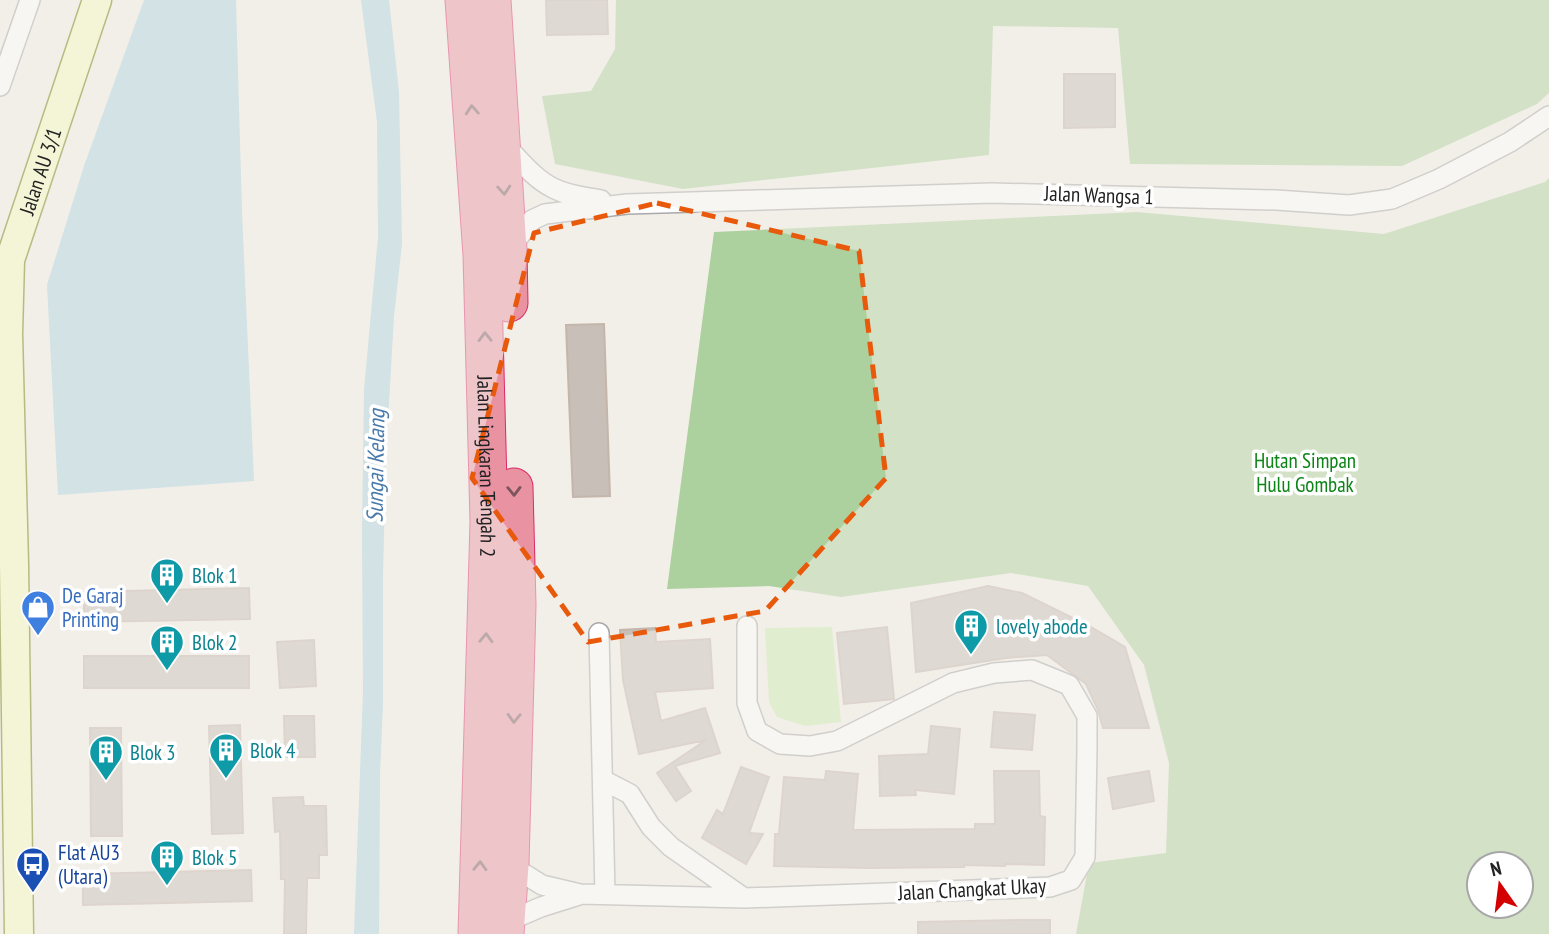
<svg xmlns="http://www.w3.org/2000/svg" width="1549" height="934" font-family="'PT Sans Narrow',sans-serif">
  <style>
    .grass { fill: #cdebb0 }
    .forest { fill: #add19e; fill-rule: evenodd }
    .water { fill: #aad3df }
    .building { fill: #c7bfb8; stroke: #c4b6ab; stroke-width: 2 }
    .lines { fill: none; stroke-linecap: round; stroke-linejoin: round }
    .street-casing { stroke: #a9a9a9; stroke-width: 22 }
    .secondary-casing { stroke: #707d05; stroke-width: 31 }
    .highway-casing { stroke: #dc2a67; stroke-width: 39 }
    .street { stroke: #fff; stroke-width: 19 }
    .secondary { stroke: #f7fabf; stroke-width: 28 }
    .highway { stroke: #e892a2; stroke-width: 37 }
    .oneway { stroke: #7b545c }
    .marked { fill: none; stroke: #e8590c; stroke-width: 5; stroke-dasharray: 14 9; stroke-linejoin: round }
    .labels { text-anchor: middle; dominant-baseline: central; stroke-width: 7; stroke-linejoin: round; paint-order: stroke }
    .street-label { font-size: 21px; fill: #222; stroke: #fff }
    .park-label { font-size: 21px; fill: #0c8416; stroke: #fff }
    .culture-label { font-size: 21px; fill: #0d838f; stroke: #fff; text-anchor: start }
    .shop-label { font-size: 21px; fill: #366cbe; stroke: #fff; text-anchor: start }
    .transit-label { font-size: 21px; fill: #164399; stroke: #fff; text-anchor: start }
    .water-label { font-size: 23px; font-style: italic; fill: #4a7aab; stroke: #fff }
  </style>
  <rect width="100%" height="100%" fill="#f2efe9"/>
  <path class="grass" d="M 832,627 L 841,722 L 805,726 L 777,717 L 769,702 L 765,628 Z"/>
  <path class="forest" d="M 616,0 L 1549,0 L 1549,93 L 1537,104 L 1402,166 L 1130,164 L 1118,28 L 993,26 L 989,155 L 683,189 L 555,164 L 542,96 L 591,91 L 615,49 Z
    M 1549,178 L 1549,934 L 1076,934 L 1089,863 L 1166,853 L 1169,763 L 1144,665 L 1088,586 L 1011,573 L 841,597 L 769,586 L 667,589 L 714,232 L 1137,212 L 1384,234 L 1545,182 ZM 1479,864 L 1521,864 L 1521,906 L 1479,906 Z"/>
  <path class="water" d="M 144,0 L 236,0 L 242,213 L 254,481 L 58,495 L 47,285 L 84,166 Z
    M 361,0 L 389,0 L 399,92 L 402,244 L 394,316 L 386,455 L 383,575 L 383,703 L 380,774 L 379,934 L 354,934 L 363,692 L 362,532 L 364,390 L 378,237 L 377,122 Z"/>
  <path class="building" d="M 546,0 L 607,0 L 608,34 L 547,35 Z
    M 1064,74 L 1115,74 L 1115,127 L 1064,128 Z
    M 604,324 L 610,496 L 573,497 L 566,325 Z
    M 988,586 L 1022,593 L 1089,626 L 1125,647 L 1149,728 L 1103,728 L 1098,710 L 1086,684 L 1047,655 L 1006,658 L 916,672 L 911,603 Z
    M 249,588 L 250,619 L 84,622 L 84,592 Z
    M 887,627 L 894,699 L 844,704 L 837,633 Z
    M 655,628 L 656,642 L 710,639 L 713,688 L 655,692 L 661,721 L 705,708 L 720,753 L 675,766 L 691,791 L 676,801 L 657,773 L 706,740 L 639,754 L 623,680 L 620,630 Z
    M 314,640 L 316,686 L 280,688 L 277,642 Z
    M 84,656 L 249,656 L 249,688 L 84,688 Z
    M 994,712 L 1035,715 L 1032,750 L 991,747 Z
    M 284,716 L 314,716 L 315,757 L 285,757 Z
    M 240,725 L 243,833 L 212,834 L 209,726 Z
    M 931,726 L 960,729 L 954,794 L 915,790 L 916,795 L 880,796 L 879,756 L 928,754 Z
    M 90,728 L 121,728 L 122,836 L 91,836 Z
    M 741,767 L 769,777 L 749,833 L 763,834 L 746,864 L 702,838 L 717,810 L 723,814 Z
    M 826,771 L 858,774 L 853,830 L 975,829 L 975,824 L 995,824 L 994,771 L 1039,771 L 1040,816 L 1045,817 L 1044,865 L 1005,864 L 1005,866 L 964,865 L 964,867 L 869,868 L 774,866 L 775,834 L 779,834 L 784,777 L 825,780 Z
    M 1149,771 L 1154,801 L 1113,809 L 1108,778 Z
    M 303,797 L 304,806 L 326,806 L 327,855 L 319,855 L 319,878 L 307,878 L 306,934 L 284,934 L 285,879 L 281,879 L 280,831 L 275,832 L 273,798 Z
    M 251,870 L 252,901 L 83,905 L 83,874 Z
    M 1021,920 L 1050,920 L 1050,934 L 918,934 L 918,922 Z"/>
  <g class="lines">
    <g class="street-casing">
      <path id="street" d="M 0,86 L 30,0
        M 504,144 C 519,159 533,178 553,188 C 568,196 585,197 601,200
        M 510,248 L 532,220 L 545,214 L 627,204 L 992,193 L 1276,200 L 1349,205 L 1392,199 L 1439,179 L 1510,142 L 1549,116
        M 599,633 L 605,894
        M 603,780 L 630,794 L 651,827 L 671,847 L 744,898
        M 510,865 L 542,885 L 580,894 L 745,898 L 1050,887 L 1071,880 L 1085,857 L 1087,749 L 1087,716 L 1069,685 L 1032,670 L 994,673 L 953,683 L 837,741 L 810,746 L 780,744 L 757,731 L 747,703 L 747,626
        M 506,922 L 541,907 L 579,895"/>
    </g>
    <g class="secondary-casing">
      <g id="secondary">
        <path id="s1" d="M 19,934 L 14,564 L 8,334 L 10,260 L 97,0"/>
      </g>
    </g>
    <g class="highway-casing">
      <g id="highway">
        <path id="s2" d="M 464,0 L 482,255 L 489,522 L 477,934"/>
        <path d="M 492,0 L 508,250 L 509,303"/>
        <path d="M 505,934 L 510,865 L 517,605 L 514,487"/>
      </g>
    </g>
    <use href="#street" class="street"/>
    <use href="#secondary" class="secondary"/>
    <use href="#highway" class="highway"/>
  </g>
  <defs><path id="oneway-chevron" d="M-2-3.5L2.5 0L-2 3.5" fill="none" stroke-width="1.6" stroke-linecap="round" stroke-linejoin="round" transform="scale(1.75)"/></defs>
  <g class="oneway">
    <use href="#oneway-chevron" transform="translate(472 110) rotate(-94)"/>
    <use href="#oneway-chevron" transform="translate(504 190) rotate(86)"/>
    <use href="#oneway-chevron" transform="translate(485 337) rotate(-91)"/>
    <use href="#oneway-chevron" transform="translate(514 491) rotate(89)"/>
    <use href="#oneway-chevron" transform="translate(486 638) rotate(-88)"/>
    <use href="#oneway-chevron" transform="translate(514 718) rotate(92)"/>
    <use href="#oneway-chevron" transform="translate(480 866) rotate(-88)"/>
  </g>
  <path d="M0 0H1549V934H0ZM 657,203 L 859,251 L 886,478 L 765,611 L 588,642 L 472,478 L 534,233 Z" fill="#f2efe9" fill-opacity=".55" fill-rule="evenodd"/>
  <path class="marked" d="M 657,203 L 859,251 L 886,478 L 765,611 L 588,642 L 472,478 L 534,233 Z"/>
  <defs>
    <g id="building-pin" transform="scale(1.75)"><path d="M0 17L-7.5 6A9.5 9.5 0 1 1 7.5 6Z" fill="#0f9aa8" stroke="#fff"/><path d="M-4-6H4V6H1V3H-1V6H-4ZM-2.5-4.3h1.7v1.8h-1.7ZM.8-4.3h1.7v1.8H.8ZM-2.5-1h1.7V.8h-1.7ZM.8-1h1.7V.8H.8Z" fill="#fff"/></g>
    <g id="shop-pin" transform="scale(1.75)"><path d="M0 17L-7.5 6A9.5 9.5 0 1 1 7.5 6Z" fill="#3f7fe0" stroke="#fff"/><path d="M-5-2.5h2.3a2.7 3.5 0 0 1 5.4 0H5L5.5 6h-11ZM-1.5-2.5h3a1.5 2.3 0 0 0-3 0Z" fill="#fff"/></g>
    <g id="bus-pin" transform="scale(1.75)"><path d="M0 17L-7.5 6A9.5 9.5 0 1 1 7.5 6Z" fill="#1a4fb4" stroke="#fff"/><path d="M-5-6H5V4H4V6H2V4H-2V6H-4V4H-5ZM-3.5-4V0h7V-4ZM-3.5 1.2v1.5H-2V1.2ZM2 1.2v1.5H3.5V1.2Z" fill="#fff"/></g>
  </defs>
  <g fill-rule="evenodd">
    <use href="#building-pin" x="167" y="575"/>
    <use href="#shop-pin" x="38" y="607"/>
    <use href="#building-pin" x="971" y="626"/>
    <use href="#building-pin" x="167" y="642"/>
    <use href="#building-pin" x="226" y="750"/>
    <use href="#building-pin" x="106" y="752"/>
    <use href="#building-pin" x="167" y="857"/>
    <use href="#bus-pin" x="33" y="864"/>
  </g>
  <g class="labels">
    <g class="street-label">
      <text stroke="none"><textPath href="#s1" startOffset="768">Jalan AU 3/1</textPath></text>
      <text transform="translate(1099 195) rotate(2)">Jalan Wangsa 1</text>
      <text stroke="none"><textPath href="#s2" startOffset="467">Jalan Lingkaran Tengah 2</textPath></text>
      <text transform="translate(972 889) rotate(-3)">Jalan Changkat Ukay</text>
    </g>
    <g class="park-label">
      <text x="1305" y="460">Hutan Simpan<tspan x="1305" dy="24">Hulu Gombak</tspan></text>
    </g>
    <g class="culture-label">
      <text x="192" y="575">Blok 1</text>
      <text x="996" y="626">lovely abode</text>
      <text x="192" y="642">Blok 2</text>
      <text x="250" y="750">Blok 4</text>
      <text x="130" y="752">Blok 3</text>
      <text x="192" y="857">Blok 5</text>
    </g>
    <g class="shop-label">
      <text x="62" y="595">De Garaj<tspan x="62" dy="24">Printing</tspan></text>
    </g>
    <g class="transit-label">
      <text x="58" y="852">Flat AU3<tspan x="58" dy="24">(Utara)</tspan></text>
    </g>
    <g class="water-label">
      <text transform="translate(375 466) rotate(-89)">Sungai Kelang</text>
    </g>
  </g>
  <g transform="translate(1500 885) rotate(346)"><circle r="33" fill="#ffffff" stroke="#a7a7a7" stroke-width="2"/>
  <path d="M0-5L12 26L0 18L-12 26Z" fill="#d40000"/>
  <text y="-10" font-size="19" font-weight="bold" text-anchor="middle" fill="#222222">N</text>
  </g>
</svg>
